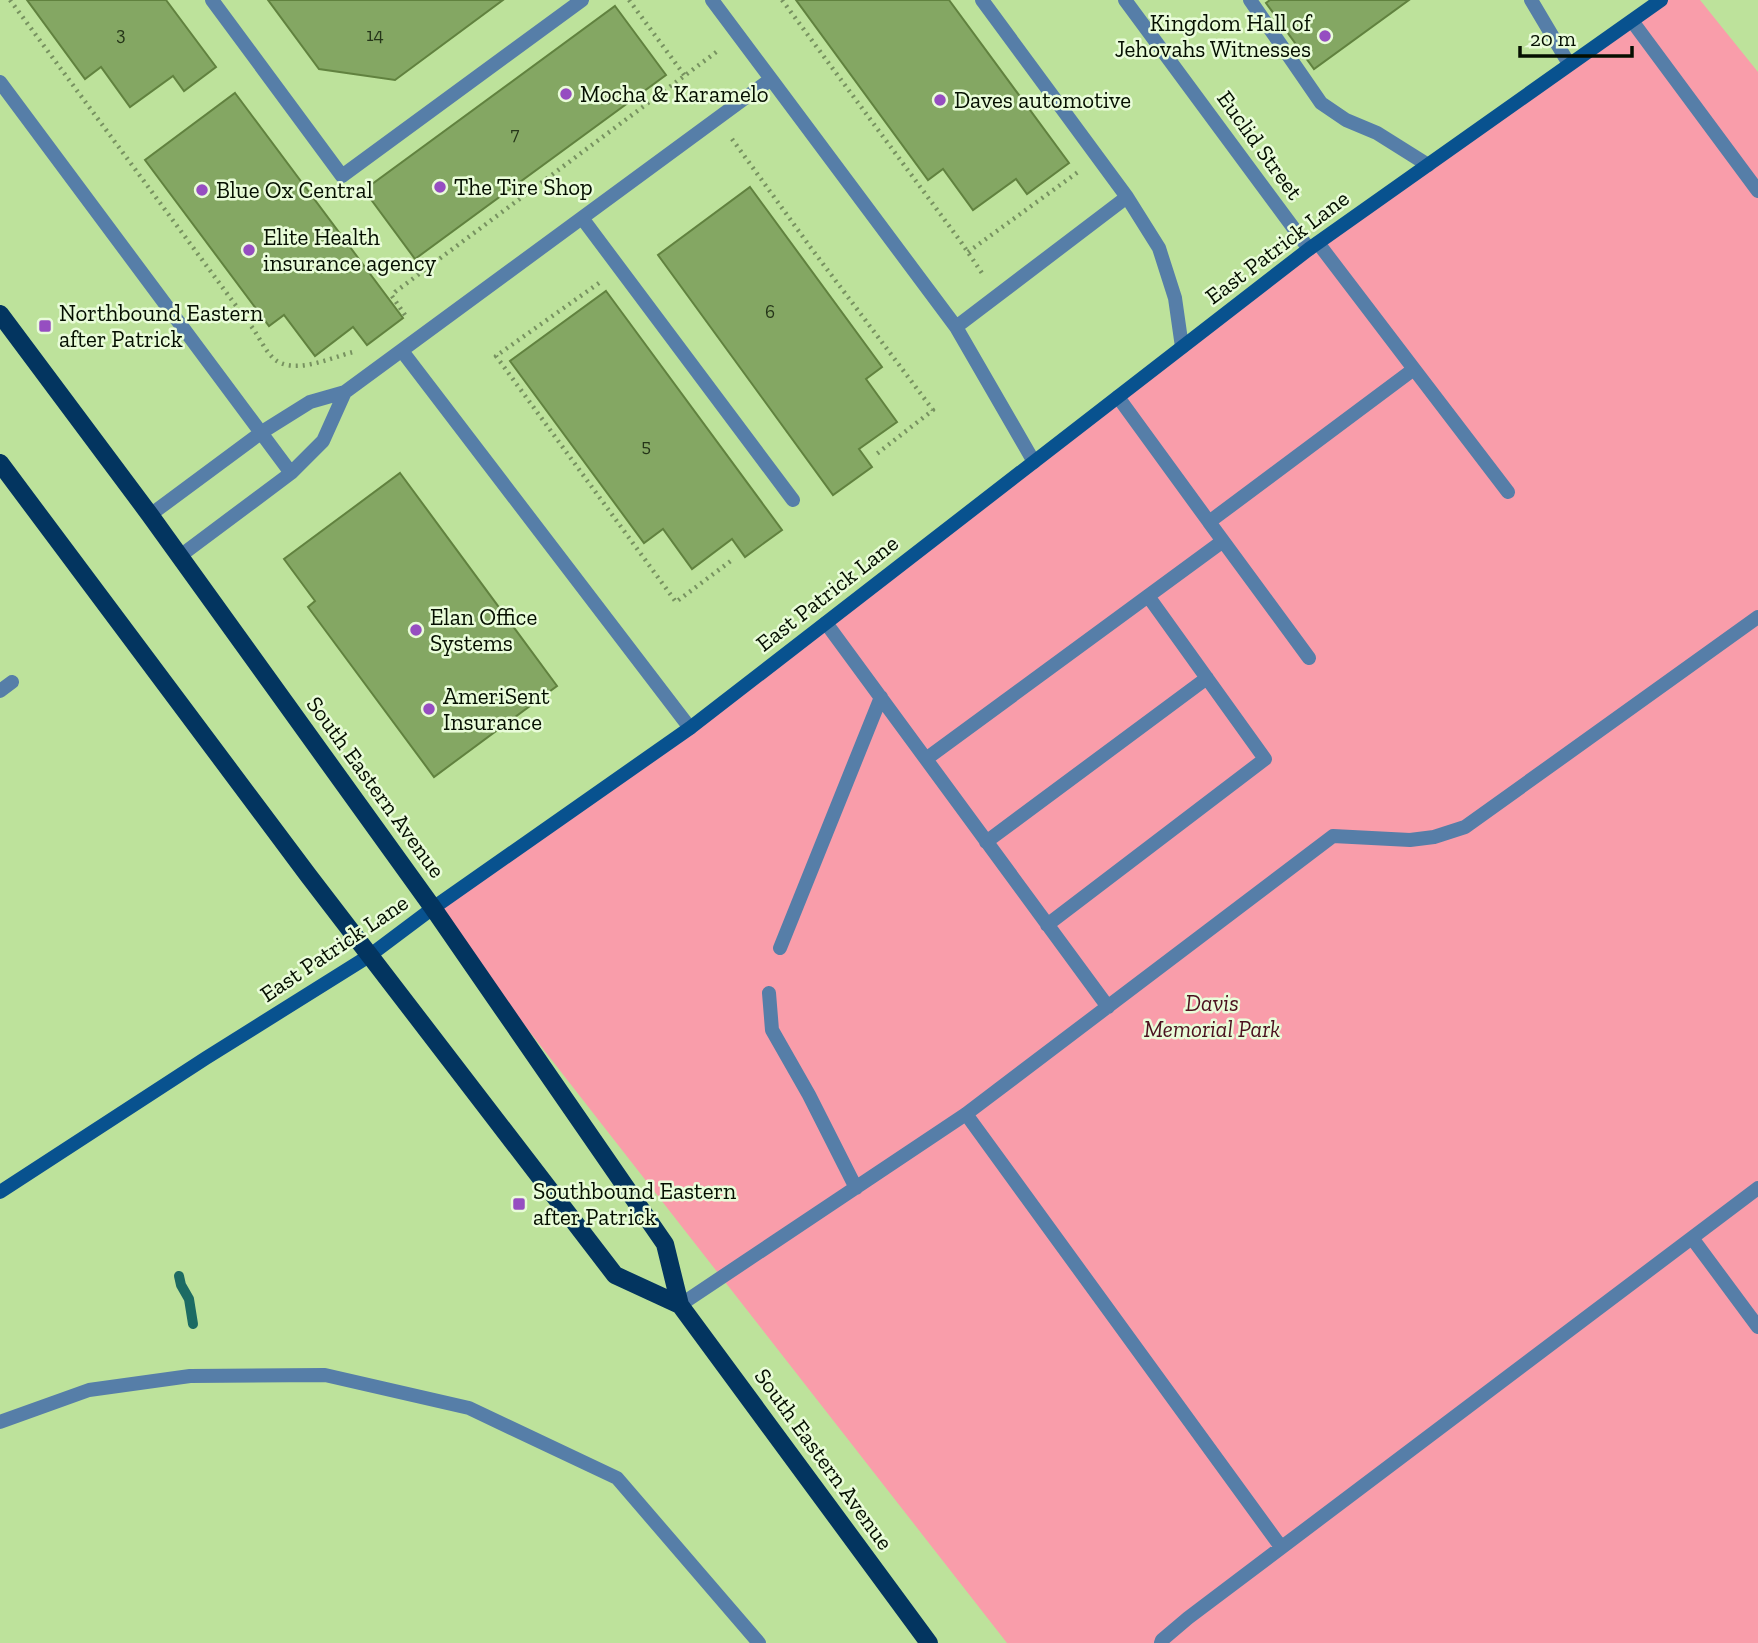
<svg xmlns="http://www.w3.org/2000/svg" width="1758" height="1643" font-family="'Zilla Slab',serif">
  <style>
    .green { fill: #f99daa }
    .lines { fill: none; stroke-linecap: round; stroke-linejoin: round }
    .stream { stroke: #1c6b63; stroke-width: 10 }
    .building { fill: #84a763; stroke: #61823f; stroke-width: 2 }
    .path { stroke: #779260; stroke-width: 4.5; stroke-dasharray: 2 5; stroke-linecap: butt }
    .lane { stroke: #567ea8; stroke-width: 14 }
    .street { stroke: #567ea8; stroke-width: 14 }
    .secondary { stroke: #08528f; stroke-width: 14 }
    .primary { stroke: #033560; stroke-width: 18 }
    .poi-dot { fill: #964ec1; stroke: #e9fcd9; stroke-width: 2.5 }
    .labels { text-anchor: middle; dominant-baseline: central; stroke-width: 5; stroke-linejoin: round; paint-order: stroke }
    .number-label { font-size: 19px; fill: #253519 }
    .poi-label { font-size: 23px; fill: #050f00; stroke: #e9fcd9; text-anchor: start }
    .street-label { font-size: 23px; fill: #050f00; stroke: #e9fcd9 }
    .park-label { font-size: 23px; font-style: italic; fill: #4b101e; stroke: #e9fcd9 }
  </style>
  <rect width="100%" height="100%" fill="#bde29b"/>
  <path class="green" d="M 1661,0 L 1700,0 L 1758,72 L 1758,1643 L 1007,1643 L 433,908 L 690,728 L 1182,347 Z"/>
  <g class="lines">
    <path class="stream" d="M 179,1276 L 181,1285 L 189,1299 L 193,1324"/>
  </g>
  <path class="building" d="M 27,0 L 166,0 L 216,67 L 184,91 L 173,76 L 130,107 L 101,67 L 85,79 Z
    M 268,0 L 503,0 L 395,80 L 319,69 Z
    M 796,0 L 949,0 L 1069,163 L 1027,194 L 1016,179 L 973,210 L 943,169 L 928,180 Z
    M 1270,0 L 1409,0 L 1314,69 L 1266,3 Z
    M 615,6 L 666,75 L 415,259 L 364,190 Z
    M 235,93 L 403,318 L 367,345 L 353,327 L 315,356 L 284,315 L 269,326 L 145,160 Z
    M 750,187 L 882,367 L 866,379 L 897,422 L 859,449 L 872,467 L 833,495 L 658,255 Z
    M 606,291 L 782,530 L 745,557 L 732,539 L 692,569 L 663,529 L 644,543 L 510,361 Z
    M 400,473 L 557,686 L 434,777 L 308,607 L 315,601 L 284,559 Z"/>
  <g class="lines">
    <path class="path" d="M 10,0 L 254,330 C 260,339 265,350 273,358 C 292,376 330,358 353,352
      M 629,0 L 685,76
      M 782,0 L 961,242 L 984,276
      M 732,139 L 811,248 L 933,410 L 874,456
      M 968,252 L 1078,172
      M 599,283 L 496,356 L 676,602 L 732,560
      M 405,315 L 392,296 L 395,292 L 719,50"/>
    <path class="lane" d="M 212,0 L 342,176 L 582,0
      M 712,0 L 771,79
      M 982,0 L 1127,197
      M 1250,0 L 1321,103 L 1346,120 L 1377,133 L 1428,165
      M 1531,0 L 1569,64
      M 1632,21 L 1758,191
      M 0,82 L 291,473
      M 582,218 L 793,500
      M 1318,243 L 1414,369
      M 956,327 L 1127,197 L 1159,248 L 1175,298 L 1182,347
      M 402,351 L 690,728
      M 1118,397 L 1209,522
      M 150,515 L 262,432 L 310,402 L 345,392 L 771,79 L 956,327 L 1034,462
      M 1223,541 L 1309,658
      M 180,556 L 291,473 L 323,441 L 345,392
      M 826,623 L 1108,1007
      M 0,691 L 12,682
      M 926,759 L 1223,541 L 1209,522 L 1414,369 L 1508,492
      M 986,842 L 1207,678
      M 1047,925 L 1265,759 L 1148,596
      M 780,948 L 881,697
      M 769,993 L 772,1030 L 809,1095 L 856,1188
      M 966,1114 L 1281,1547
      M 1692,1238 L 1758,1327
      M 680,1305 L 966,1114 L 1333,836 L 1410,840 L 1434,837 L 1465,827 L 1758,617
      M 0,1422 L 89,1390 L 190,1376 L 325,1375 L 469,1408 L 617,1478 L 759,1643
      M 1161,1643 L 1162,1640 L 1188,1618 L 1758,1188"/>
    <path class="street" d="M 1125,0 L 1309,249"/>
    <path class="secondary" d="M 0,1192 L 206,1058 L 369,956 L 433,908 L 690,728 L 1309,249 L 1661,0"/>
    <path class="primary" d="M 0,314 L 150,515 L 433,908 L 665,1244 L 680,1305 L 929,1643
      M 0,463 L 308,875 L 615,1275 L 680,1305"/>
  </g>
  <g class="poi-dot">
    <circle cx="1325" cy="36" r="7"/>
    <circle cx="566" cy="94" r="7"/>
    <circle cx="940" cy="100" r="7"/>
    <circle cx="440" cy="187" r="7"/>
    <circle cx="202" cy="190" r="7"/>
    <circle cx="249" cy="250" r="7"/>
    <rect x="38" y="319" width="14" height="14" rx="3.5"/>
    <circle cx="416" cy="630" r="7"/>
    <circle cx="429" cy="709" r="7"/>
    <rect x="512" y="1197" width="14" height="14" rx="3.5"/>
  </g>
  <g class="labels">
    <g class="number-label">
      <text x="121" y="33">3</text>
      <text x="375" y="34">14</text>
      <text x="515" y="133">7</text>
      <text x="770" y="311">6</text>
      <text x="646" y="445">5</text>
    </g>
    <g class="poi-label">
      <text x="1311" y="23" text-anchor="end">Kingdom Hall of<tspan x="1311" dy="26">Jehovahs Witnesses</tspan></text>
      <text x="580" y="94">Mocha &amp; Karamelo</text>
      <text x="954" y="100">Daves automotive</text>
      <text x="454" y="187">The Tire Shop</text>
      <text x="216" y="190">Blue Ox Central</text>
      <text x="263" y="237">Elite Health<tspan x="263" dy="26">insurance agency</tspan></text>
      <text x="59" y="313">Northbound Eastern<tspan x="59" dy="26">after Patrick</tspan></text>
      <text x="430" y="617">Elan Office<tspan x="430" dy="26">Systems</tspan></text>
      <text x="443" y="696">AmeriSent<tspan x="443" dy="26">Insurance</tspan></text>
      <text x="533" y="1191">Southbound Eastern<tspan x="533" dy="26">after Patrick</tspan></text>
    </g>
    <g class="street-label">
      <text transform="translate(1260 145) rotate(54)">Euclid Street</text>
      <text transform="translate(1277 247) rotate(-37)">East Patrick Lane</text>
      <text transform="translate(827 593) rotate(-38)">East Patrick Lane</text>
      <text transform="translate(376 787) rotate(54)">South Eastern Avenue</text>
      <text transform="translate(334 948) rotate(-34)">East Patrick Lane</text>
      <text transform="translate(824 1459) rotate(54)">South Eastern Avenue</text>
    </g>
    <g class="park-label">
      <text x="1212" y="1003">Davis<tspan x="1212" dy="26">Memorial Park</tspan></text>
    </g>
  </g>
  <path d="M1520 46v10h112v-10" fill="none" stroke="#050f00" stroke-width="3.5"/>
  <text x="1530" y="46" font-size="21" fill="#050f00" stroke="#e9fcd9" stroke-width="5" paint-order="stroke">20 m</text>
</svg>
